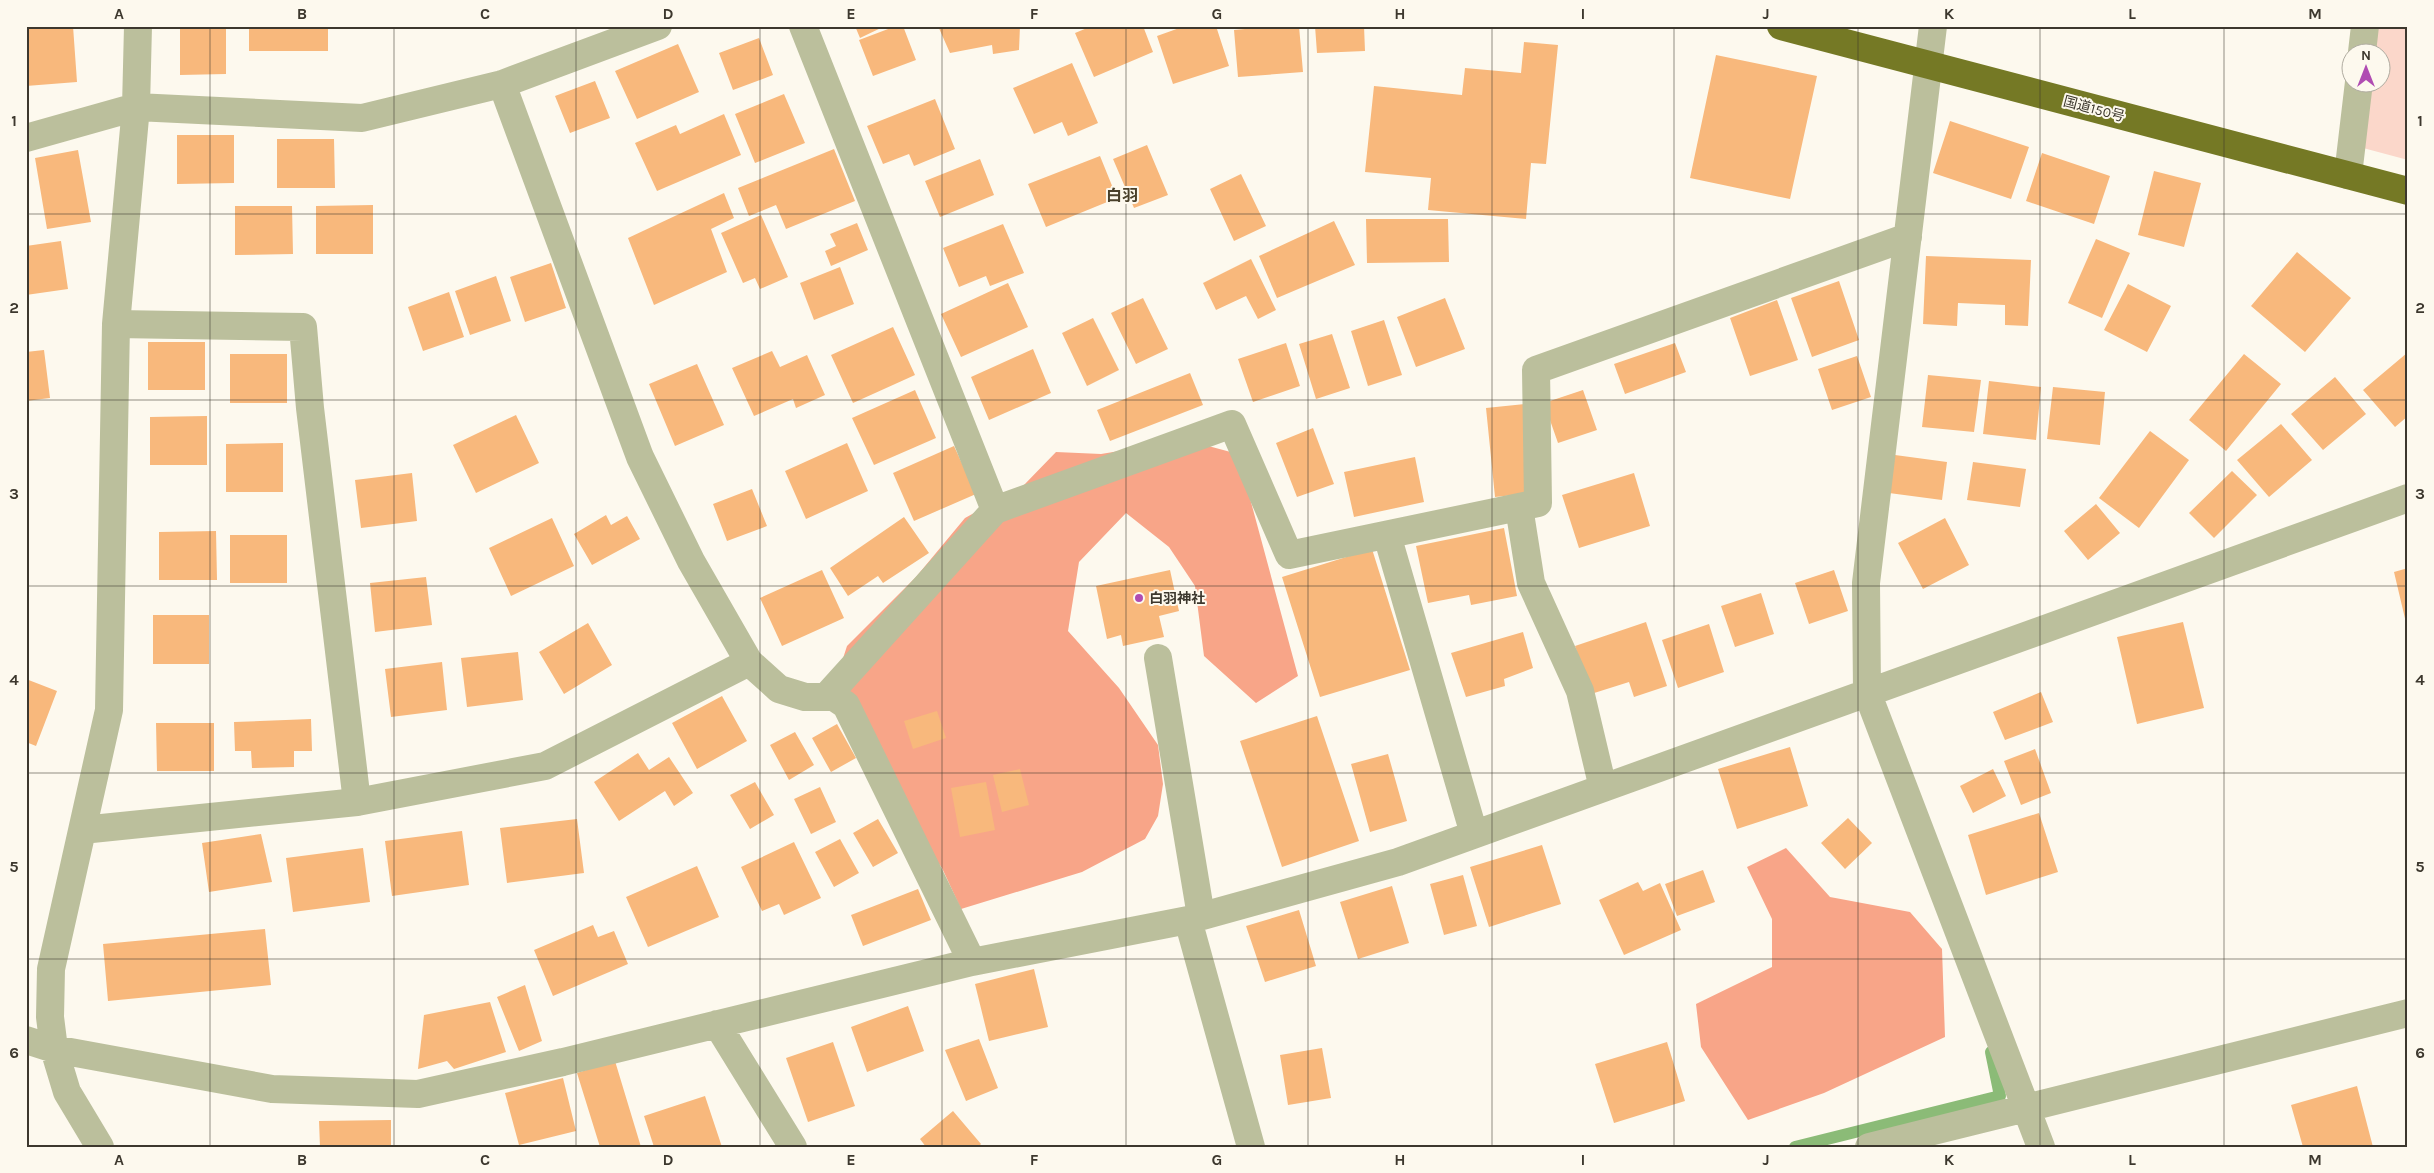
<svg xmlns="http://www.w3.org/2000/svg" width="2434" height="1173" font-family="Karla,'Noto Sans JP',sans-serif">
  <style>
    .green { fill: #fbd7ca }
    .forest { fill: #f8a588 }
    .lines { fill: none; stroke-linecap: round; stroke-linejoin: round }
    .stream { stroke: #8bbb77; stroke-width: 12 }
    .building { fill: #f8b87c }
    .minor { stroke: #bbbf9c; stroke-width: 28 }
    .highway { stroke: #757925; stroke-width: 28 }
    .grid { fill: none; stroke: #3d382e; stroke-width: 1; stroke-opacity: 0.55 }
    .poi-dot { fill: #b04cb2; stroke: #fdf9ee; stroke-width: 2 }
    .labels { text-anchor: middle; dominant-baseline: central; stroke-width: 4; stroke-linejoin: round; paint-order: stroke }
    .street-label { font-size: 14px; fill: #3d382e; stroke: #fdf9ee }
    .poi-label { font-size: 14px; font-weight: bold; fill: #3d382e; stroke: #fdf9ee; text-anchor: start }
    .quarter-label { font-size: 16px; font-weight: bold; fill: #49402a; stroke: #fdf9ee }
    .neatline { fill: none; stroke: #3d382e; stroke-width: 2 }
    .grid-label { font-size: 16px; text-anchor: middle; font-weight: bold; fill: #3d382e }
  </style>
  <rect width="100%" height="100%" fill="#fdf9ee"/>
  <path class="green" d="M 2369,26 L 2408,26 L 2408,160 L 2352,145 L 2361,83 L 2382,82 L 2382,52 L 2365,52 Z"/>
  <path class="forest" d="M 1186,440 L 1238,454 L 1298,676 L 1256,703 L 1204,656 L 1195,586 L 1169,547 L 1126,513 L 1079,562 L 1068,631 L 1119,688 L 1158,745 L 1163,784 L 1158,816 L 1145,839 L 1082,872 L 961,909 L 942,868 L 923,843 L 836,680 L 847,646 L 916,577 L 965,518 L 1023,486 L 1056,452 L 1101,454 Z
    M 1786,848 L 1830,897 L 1910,912 L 1942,949 L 1945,1037 L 1824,1093 L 1748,1120 L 1701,1047 L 1696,1004 L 1772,967 L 1772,919 L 1747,867 Z"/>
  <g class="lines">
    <path class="stream" d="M 1795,1147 L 2000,1096 L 1991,1052"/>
  </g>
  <path class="building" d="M 73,26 L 77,82 L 26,86 L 26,28 Z
    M 249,26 L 328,26 L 328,51 L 249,51 Z
    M 855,26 L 885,26 L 860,38 Z
    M 896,26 L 903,26 L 916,60 L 873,76 L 859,40 Z
    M 938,26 L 1020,26 L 1019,50 L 993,54 L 992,45 L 950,53 Z
    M 1092,26 L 1143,26 L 1153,52 L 1094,77 L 1075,33 Z
    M 1185,26 L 1216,26 L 1229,66 L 1173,84 L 1157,36 Z
    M 1279,26 L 1299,26 L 1303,72 L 1238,77 L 1234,30 Z
    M 1315,26 L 1364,26 L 1365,51 L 1317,53 Z
    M 226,28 L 226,74 L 180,75 L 180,29 Z
    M 759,38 L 773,75 L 733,90 L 719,53 Z
    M 1524,42 L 1558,45 L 1546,164 L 1531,163 L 1526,219 L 1428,210 L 1431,178 L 1365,172 L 1374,86 L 1462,95 L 1465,68 L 1521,73 Z
    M 678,44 L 699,92 L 637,119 L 615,71 Z
    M 1716,55 L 1817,76 L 1790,199 L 1690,178 Z
    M 1072,63 L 1098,123 L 1068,136 L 1062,122 L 1034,134 L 1013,88 Z
    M 595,81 L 610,118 L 570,133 L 555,96 Z
    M 784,94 L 805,143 L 755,163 L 735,114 Z
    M 935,99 L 955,149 L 914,166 L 909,154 L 883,164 L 867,126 Z
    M 724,114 L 741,155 L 657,191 L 635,143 L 676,125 L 680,134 Z
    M 1950,121 L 2029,147 L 2011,199 L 1933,173 Z
    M 177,135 L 234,135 L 234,183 L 177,184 Z
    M 277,139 L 334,139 L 335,188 L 277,188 Z
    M 1147,145 L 1168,195 L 1134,208 L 1113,159 Z
    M 834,149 L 855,201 L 786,229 L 776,205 L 749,216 L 738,188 Z
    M 78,150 L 91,222 L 47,229 L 35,158 Z
    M 2042,153 L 2110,176 L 2094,224 L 2026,201 Z
    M 1100,156 L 1117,198 L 1046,227 L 1028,184 Z
    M 980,159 L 994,195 L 940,217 L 925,181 Z
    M 2154,171 L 2201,183 L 2184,247 L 2138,235 Z
    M 1241,174 L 1266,226 L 1234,241 L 1210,189 Z
    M 724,193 L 734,218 L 711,229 L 727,272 L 654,305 L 628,238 Z
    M 373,205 L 373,254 L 316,254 L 316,206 Z
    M 235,206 L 292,206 L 293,254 L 235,255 Z
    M 761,215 L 788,277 L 760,289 L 755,278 L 743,283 L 721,233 Z
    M 1366,219 L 1448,219 L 1449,262 L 1367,263 Z
    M 1334,221 L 1355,265 L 1277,298 L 1259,256 Z
    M 857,223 L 868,250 L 831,266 L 825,251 L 836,246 L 830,234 Z
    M 1003,224 L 1024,273 L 990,286 L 986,276 L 959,287 L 943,248 Z
    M 2096,239 L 2130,253 L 2102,318 L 2068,303 Z
    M 61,241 L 68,289 L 26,295 L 26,246 Z
    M 2297,252 L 2351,298 L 2305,352 L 2251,306 Z
    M 1926,256 L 2031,260 L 2028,326 L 2005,325 L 2005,305 L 1958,303 L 1957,326 L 1923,324 Z
    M 1251,259 L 1276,310 L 1258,319 L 1246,296 L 1216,310 L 1203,283 Z
    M 551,263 L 566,308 L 525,322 L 510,277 Z
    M 840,267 L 854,304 L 814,320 L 800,283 Z
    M 496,276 L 511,321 L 470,335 L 455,291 Z
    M 1839,281 L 1859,340 L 1812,357 L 1791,298 Z
    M 1008,283 L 1028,327 L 961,357 L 941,314 Z
    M 2128,284 L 2171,306 L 2147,352 L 2104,330 Z
    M 449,292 L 464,337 L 423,351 L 408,307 Z
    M 1143,298 L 1168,349 L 1136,364 L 1111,313 Z
    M 1445,298 L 1465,349 L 1416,367 L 1397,317 Z
    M 1777,300 L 1798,360 L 1750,376 L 1730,318 Z
    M 1093,318 L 1119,370 L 1087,386 L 1062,333 Z
    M 1384,320 L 1402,375 L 1368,386 L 1351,331 Z
    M 893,327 L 915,375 L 853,403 L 831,355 Z
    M 1332,334 L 1350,388 L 1316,399 L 1299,344 Z
    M 148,342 L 205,342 L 205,390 L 148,390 Z
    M 1286,343 L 1300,386 L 1253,402 L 1238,359 Z
    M 1675,343 L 1686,372 L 1625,394 L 1614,364 Z
    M 1033,349 L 1051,393 L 989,420 L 971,377 Z
    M 44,350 L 50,398 L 26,401 L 26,352 Z
    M 772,351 L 780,367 L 807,355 L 825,395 L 796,408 L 793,399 L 754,416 L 732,368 Z
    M 2407,353 L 2408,416 L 2395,427 L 2363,390 Z
    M 230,354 L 287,354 L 287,403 L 230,403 Z
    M 2244,354 L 2281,384 L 2226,451 L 2189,420 Z
    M 1857,356 L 1871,397 L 1832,410 L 1818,369 Z
    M 697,364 L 724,425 L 675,446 L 649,384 Z
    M 1190,373 L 1203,405 L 1110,441 L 1097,410 Z
    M 1928,375 L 1981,380 L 1974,432 L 1922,427 Z
    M 2335,377 L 2366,414 L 2323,450 L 2291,414 Z
    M 1989,381 L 2041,387 L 2036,440 L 1983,434 Z
    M 2053,387 L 2105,392 L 2100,445 L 2047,439 Z
    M 915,390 L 936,438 L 874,465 L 852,418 Z
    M 1583,390 L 1597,430 L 1558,443 L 1544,403 Z
    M 1525,404 L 1534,493 L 1495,497 L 1486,408 Z
    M 516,415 L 539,463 L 476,493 L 453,445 Z
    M 207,416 L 207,465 L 150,465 L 150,417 Z
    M 2281,424 L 2312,460 L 2269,497 L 2237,460 Z
    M 1313,428 L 1334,484 L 1297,497 L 1276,443 Z
    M 2150,431 L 2189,460 L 2139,528 L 2099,498 Z
    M 283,443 L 283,492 L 226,492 L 226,444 Z
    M 847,443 L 868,491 L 806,519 L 785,471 Z
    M 954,446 L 976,494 L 914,521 L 893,473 Z
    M 1895,455 L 1947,462 L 1942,500 L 1889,493 Z
    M 1415,457 L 1424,502 L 1354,517 L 1344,472 Z
    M 1973,462 L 2026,469 L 2020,507 L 1967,500 Z
    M 2232,471 L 2257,495 L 2214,538 L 2189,513 Z
    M 412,473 L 417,521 L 361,528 L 355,480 Z
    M 1634,473 L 1650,526 L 1579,548 L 1562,495 Z
    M 752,489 L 767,526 L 727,541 L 713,504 Z
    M 2096,504 L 2120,533 L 2088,560 L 2064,531 Z
    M 606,515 L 611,525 L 627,516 L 640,539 L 592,565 L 574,534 Z
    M 904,517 L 929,553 L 883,583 L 878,576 L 848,596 L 830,568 Z
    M 552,518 L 574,566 L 511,596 L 489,548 Z
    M 1945,518 L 1969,565 L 1923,589 L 1898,543 Z
    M 1504,528 L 1517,596 L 1471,605 L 1469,595 L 1428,603 L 1416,546 Z
    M 216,531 L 217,580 L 159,580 L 159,532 Z
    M 230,535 L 287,535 L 287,583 L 230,583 Z
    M 1372,549 L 1410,670 L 1320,697 L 1282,577 Z
    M 2408,568 L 2408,627 L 2407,627 L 2394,572 Z
    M 822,570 L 844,618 L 782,646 L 760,598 Z
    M 1170,570 L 1179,611 L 1159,616 L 1164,637 L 1123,646 L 1121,635 L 1107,639 L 1096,586 Z
    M 1834,570 L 1848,611 L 1809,624 L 1795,583 Z
    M 426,577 L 432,625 L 375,632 L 370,583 Z
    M 1761,593 L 1774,634 L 1735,647 L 1721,606 Z
    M 153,615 L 209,615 L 209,664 L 153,664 Z
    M 1646,622 L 1667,686 L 1634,697 L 1629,682 L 1591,694 L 1575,646 Z
    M 2183,622 L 2204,708 L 2137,724 L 2117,637 Z
    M 588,623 L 612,665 L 564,694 L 539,652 Z
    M 1709,624 L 1724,672 L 1678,688 L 1662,640 Z
    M 1523,632 L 1533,668 L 1504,679 L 1505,686 L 1466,697 L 1451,653 Z
    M 518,652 L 523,700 L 467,707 L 461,658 Z
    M 442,662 L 447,710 L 391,717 L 385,669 Z
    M 26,679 L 57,691 L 36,746 L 26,742 Z
    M 2041,692 L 2053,722 L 2005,740 L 1993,712 Z
    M 722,696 L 747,741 L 697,769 L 672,723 Z
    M 937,711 L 946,738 L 913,749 L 904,721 Z
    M 1317,716 L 1359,841 L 1282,867 L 1240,741 Z
    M 311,719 L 312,751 L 294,751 L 294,767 L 252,768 L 251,751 L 235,751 L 234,722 Z
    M 156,723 L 214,723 L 214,771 L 157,771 Z
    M 837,724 L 856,758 L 831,772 L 812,738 Z
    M 795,732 L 814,765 L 789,780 L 770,745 Z
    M 1790,747 L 1808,806 L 1737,829 L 1718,769 Z
    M 2035,749 L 2051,793 L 2021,805 L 2004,761 Z
    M 638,753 L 649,770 L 669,757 L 693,793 L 674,806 L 665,791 L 619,821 L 594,782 Z
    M 1388,754 L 1407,821 L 1370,832 L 1351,764 Z
    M 1020,769 L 1029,805 L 1002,812 L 993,775 Z
    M 1993,769 L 2006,796 L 1973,813 L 1960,786 Z
    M 755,782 L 774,815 L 750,829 L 730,795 Z
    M 986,782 L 995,830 L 960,837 L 951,788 Z
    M 820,787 L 836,822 L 811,834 L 794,799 Z
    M 2039,813 L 2058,872 L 1986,895 L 1968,835 Z
    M 1848,818 L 1872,843 L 1845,869 L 1821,843 Z
    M 577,819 L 584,873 L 507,883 L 500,828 Z
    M 878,819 L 898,853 L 873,867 L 853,833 Z
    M 462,831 L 469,885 L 392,896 L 385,841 Z
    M 261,834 L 272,882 L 209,892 L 202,843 Z
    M 840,839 L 859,873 L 834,887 L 815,852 Z
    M 794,842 L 821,898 L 784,915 L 779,904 L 762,911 L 741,867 Z
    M 1542,845 L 1561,904 L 1489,927 L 1470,867 Z
    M 363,848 L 370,902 L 293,912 L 286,858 Z
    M 697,866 L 719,917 L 648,947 L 626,897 Z
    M 1703,870 L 1715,902 L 1677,916 L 1665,884 Z
    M 1463,875 L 1477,926 L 1444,935 L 1430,884 Z
    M 1638,882 L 1643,891 L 1660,883 L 1681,930 L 1624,955 L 1599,900 Z
    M 1392,886 L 1409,943 L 1358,959 L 1340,902 Z
    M 918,889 L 931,920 L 863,946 L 851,915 Z
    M 1299,910 L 1316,966 L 1265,982 L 1246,926 Z
    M 593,925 L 598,937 L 614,931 L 628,964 L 553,996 L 534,950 Z
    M 265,929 L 271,985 L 108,1001 L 103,944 Z
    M 1034,969 L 1048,1027 L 989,1041 L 975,984 Z
    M 525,985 L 542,1041 L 519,1051 L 497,997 Z
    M 490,1002 L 506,1052 L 454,1069 L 447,1061 L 418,1069 L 424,1015 Z
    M 908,1006 L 924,1051 L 867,1072 L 851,1027 Z
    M 979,1039 L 998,1088 L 966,1101 L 945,1050 Z
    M 833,1042 L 855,1106 L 808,1122 L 786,1058 Z
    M 1667,1042 L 1685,1101 L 1614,1123 L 1595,1064 Z
    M 1322,1048 L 1331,1098 L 1288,1105 L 1280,1055 Z
    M 615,1061 L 641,1147 L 600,1147 L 577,1073 Z
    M 563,1078 L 576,1131 L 519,1145 L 505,1093 Z
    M 2357,1086 L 2373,1147 L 2303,1147 L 2291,1105 Z
    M 705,1096 L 722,1147 L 654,1147 L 644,1116 Z
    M 953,1111 L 981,1144 L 978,1147 L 926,1147 L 920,1139 Z
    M 391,1120 L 391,1147 L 320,1147 L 319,1121 Z"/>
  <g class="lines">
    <path class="minor" d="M 803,26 L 995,510
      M 1933,26 L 1866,583 L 1867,692 L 2041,1147
      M 2362,52 L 2365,26
      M 502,84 L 640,457 L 691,561 L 749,662 L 779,689 L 805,697 L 834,697 L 846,705 L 972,962
      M 26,138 L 136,107 L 362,118 L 502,84 L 658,26
      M 2348,175 L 2359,82
      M 116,324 L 303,327 L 310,408 L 357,802
      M 1519,507 L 1531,583 L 1580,691 L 1603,788
      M 1387,535 L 1474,834
      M 1158,658 L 1201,916
      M 826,697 L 995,510 L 1232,424 L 1289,555 L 1538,503 L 1536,370 L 1908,237
      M 82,830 L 357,802 L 545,766 L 749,662
      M 1188,920 L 1251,1147
      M 717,1024 L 793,1147
      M 26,1040 L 54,1049 L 272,1089 L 418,1094 L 563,1062 L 972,962 L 1188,920 L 1398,862 L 2408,498
      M 100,1147 L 67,1092 L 54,1049 L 50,1017 L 51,969 L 109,710 L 116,324 L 136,107 L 138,26
      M 1869,1147 L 2408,1013"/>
    <path class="highway" d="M 1781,26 L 2408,191"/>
  </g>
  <path class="grid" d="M 210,26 L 210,1147M 394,26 L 394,1147M 576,26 L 576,1147M 760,26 L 760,1147M 942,26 L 942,1147M 1126,26 L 1126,1147M 1308,26 L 1308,1147M 1492,26 L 1492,1147M 1674,26 L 1674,1147M 1858,26 L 1858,1147M 2040,26 L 2040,1147M 2224,26 L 2224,1147M 26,214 L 2408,214M 26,400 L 2408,400M 26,586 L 2408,586M 26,773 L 2408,773M 26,959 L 2408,959"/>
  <circle class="poi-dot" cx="1139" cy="598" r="5"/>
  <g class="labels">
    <g class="street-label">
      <text transform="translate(2094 109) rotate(15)">国道150号</text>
    </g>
    <g class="poi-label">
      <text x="1149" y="598">白羽神社</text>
    </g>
    <g class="quarter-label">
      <text x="1122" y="195">白羽</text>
    </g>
  </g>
  <rect width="2434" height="1173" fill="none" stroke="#fdf9ee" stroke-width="55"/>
  <g transform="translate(2366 68)"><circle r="24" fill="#fdf9ee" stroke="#b0aca1"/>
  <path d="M0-4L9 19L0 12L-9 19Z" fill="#b04cb2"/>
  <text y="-8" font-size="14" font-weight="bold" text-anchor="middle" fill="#3d382e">N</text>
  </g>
  <rect x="28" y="28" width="2378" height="1118" class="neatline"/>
  <g class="grid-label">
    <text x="119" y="19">A</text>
    <text x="302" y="19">B</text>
    <text x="485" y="19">C</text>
    <text x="668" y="19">D</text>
    <text x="851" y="19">E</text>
    <text x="1034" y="19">F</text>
    <text x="1217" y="19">G</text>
    <text x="1400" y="19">H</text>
    <text x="1583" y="19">I</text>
    <text x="1766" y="19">J</text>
    <text x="1949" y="19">K</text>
    <text x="2132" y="19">L</text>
    <text x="2315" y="19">M</text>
    <text x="14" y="126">1</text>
    <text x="2420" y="126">1</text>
    <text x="14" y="313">2</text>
    <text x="2420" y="313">2</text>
    <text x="14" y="499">3</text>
    <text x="2420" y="499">3</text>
    <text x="14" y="685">4</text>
    <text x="2420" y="685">4</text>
    <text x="14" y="872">5</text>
    <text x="2420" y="872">5</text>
    <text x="14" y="1058">6</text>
    <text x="2420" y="1058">6</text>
    <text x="119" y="1165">A</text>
    <text x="302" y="1165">B</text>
    <text x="485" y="1165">C</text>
    <text x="668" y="1165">D</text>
    <text x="851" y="1165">E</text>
    <text x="1034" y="1165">F</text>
    <text x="1217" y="1165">G</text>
    <text x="1400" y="1165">H</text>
    <text x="1583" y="1165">I</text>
    <text x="1766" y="1165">J</text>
    <text x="1949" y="1165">K</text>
    <text x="2132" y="1165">L</text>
    <text x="2315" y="1165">M</text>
  </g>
</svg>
